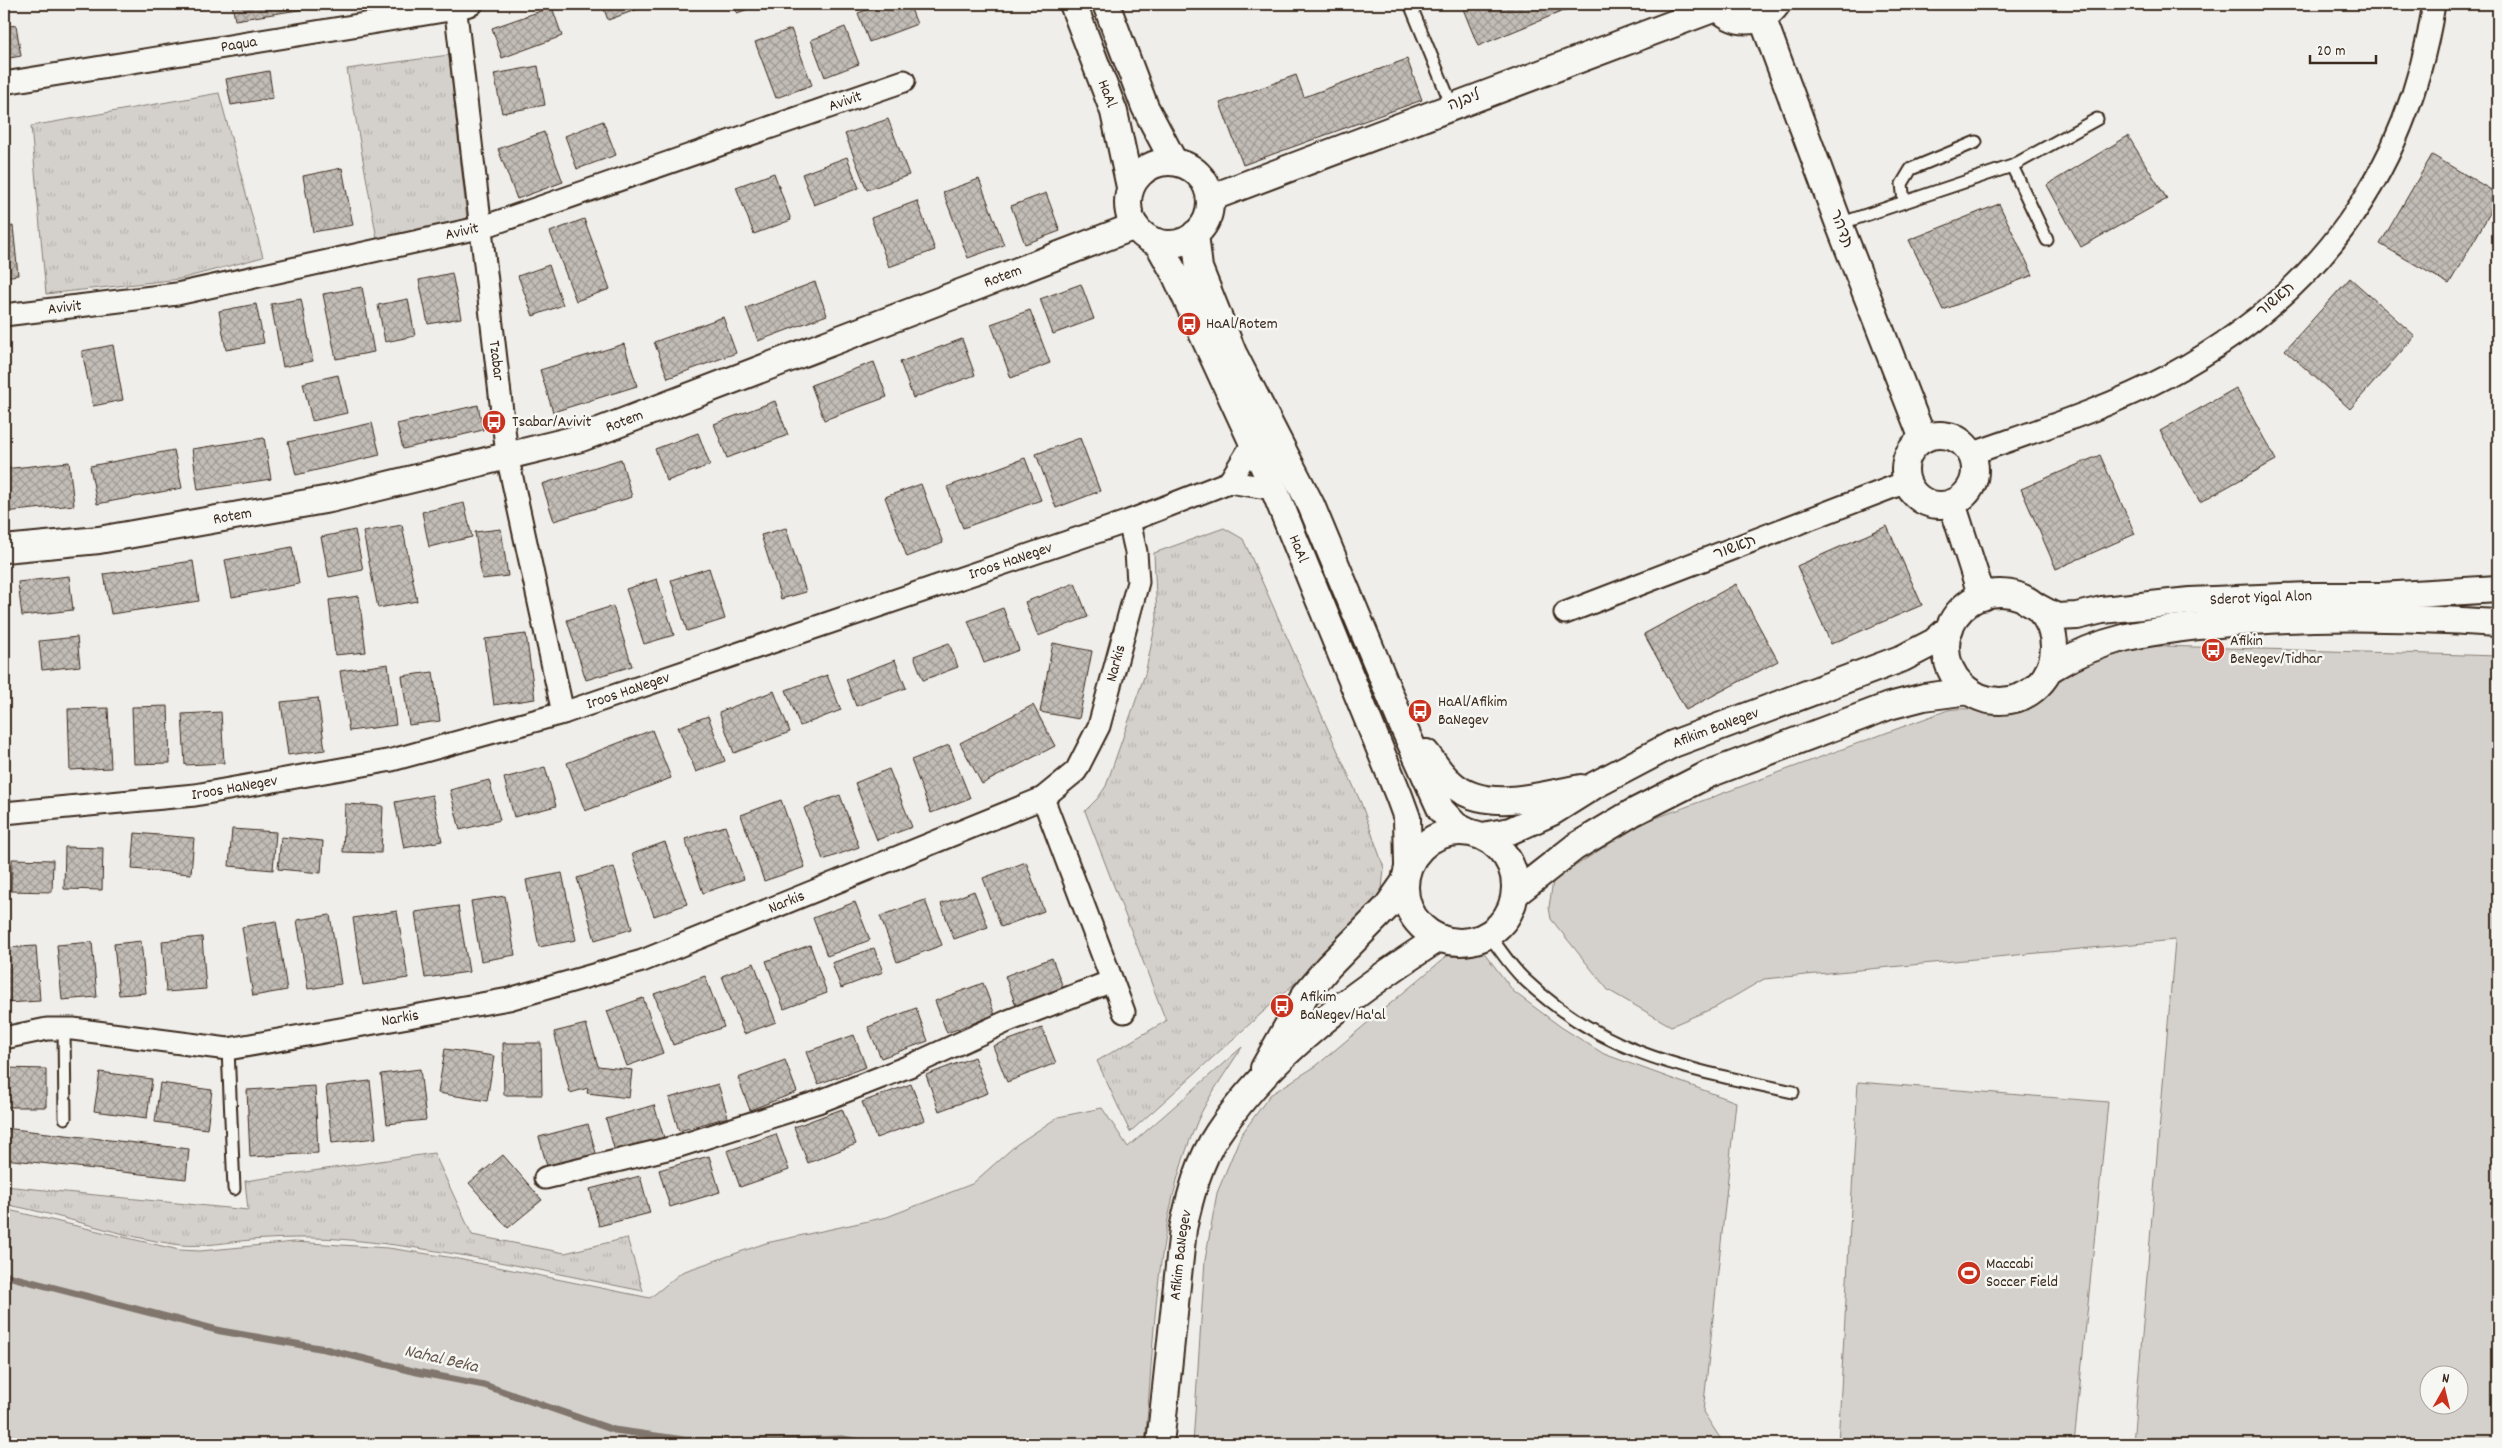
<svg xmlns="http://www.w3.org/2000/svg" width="2502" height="1448" font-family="Dekko,'Playpen Sans Hebrew',sans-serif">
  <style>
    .grass { fill: #d4d1cc; stroke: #887e75; fill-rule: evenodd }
    .park { fill: url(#park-tufts); stroke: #887e75 }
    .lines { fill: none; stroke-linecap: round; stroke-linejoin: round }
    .stream { stroke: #81766d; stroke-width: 7 }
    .building { fill: url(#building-cross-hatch); stroke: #3b2a1e }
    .service-casing { stroke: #3b2a1e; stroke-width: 15 }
    .minor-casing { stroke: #3b2a1e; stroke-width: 25 }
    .tertiary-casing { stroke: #3b2a1e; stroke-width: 30 }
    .service { stroke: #f6f6f2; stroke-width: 11 }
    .minor { stroke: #f6f6f2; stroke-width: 21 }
    .tertiary { stroke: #f6f6f2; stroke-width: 26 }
    .labels { text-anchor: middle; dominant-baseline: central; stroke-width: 5; stroke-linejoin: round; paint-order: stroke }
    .street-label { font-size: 16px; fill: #3b2a1e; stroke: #f6f6f2 }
    .poi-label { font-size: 16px; fill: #3b2a1e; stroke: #f6f6f2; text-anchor: start }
    .water-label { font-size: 18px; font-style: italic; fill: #64564c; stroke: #f6f6f2 }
  </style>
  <defs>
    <pattern id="park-tufts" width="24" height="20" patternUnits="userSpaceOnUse" patternTransform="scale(1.25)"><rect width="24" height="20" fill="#d4d1cc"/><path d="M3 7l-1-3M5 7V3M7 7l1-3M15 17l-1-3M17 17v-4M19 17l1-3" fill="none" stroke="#b7b4af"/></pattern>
    <pattern id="building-cross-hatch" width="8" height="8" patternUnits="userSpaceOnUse" patternTransform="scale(1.25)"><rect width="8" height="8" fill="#c2bdb7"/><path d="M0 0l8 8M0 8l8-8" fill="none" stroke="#9f9a94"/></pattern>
  </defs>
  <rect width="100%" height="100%" fill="#efeeea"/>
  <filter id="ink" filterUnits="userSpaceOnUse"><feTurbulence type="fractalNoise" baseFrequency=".02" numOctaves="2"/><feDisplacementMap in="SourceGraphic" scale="10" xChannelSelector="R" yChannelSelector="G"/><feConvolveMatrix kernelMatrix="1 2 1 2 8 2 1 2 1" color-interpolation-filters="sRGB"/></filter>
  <g filter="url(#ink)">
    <path class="grass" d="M 2126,645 L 2498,656 L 2498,1444 L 2133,1444 L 2175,940 L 1764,979 L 1716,1007 L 1671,1026 L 1608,990 L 1551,919 L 1549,907 L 1553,881 L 1637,825 L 1948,710 C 1974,705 2001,717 2027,707 C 2052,697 2055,678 2073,667 C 2089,657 2109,652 2126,645 ZM 2430,1376 L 2460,1376 L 2460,1406 L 2430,1406 Z
      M 1482,950 L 1514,992 L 1561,1027 L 1604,1054 L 1736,1102 L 1703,1412 L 1724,1444 L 1193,1444 L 1205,1260 L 1217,1193 L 1241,1135 L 1270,1095 L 1316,1066 L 1447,956 Z
      M 1242,1047 C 1227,1071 1208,1096 1197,1122 C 1154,1223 1155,1337 1145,1444 L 4,1444 L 4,1209 L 179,1250 L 200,1251 L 294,1242 L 388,1248 L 448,1257 L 650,1298 L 682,1272 L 766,1243 L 887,1217 L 972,1184 L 1016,1145 L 1058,1117 L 1102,1108 L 1128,1147 Z
      M 1858,1082 L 2108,1102 L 2074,1444 L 1838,1444 Z"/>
    <path class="park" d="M 449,55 L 467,219 L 377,239 L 347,69 Z
      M 219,93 L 263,257 L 180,279 L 46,294 L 31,126 Z
      M 1224,528 L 1243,539 L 1361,803 L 1384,868 L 1381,901 L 1355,929 L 1130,1132 L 1097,1061 L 1166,1021 L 1085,811 L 1098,798 L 1106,786 L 1145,674 L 1157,618 L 1154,553 Z
      M 434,1153 L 472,1235 L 565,1253 L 627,1238 L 643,1291 C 542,1271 441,1247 338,1239 C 309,1237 280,1238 251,1240 C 227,1242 204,1247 180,1245 C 120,1237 63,1215 4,1204 L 4,1186 L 248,1210 L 245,1181 Z"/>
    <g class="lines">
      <path class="stream" d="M 4,1275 L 221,1331 L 325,1349 L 417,1372 L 484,1385 L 614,1430 L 684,1440 L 746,1442 L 842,1439 L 874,1444"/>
    </g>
    <path class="building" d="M 232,4 L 310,4 L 311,8 L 235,20 Z
      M 602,4 L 652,4 L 608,20 Z
      M 734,4 L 763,4 L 737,13 Z
      M 883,4 L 909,4 L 917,24 L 869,42 L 858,13 Z
      M 1461,4 L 1566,4 L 1568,9 L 1478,46 Z
      M 552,7 L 562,36 L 502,58 L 492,28 Z
      M 16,25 L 21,56 L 4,59 L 4,27 Z
      M 845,27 L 859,64 L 825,77 L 811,40 Z
      M 791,29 L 812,85 L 776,98 L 755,42 Z
      M 1407,59 L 1422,100 L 1243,165 L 1220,103 L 1296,75 L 1304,97 Z
      M 538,66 L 545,105 L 502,113 L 494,74 Z
      M 269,71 L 273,98 L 231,105 L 226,79 Z
      M 888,119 L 909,175 L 867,190 L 845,134 Z
      M 603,121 L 616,155 L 577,169 L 565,136 Z
      M 544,132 L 563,182 L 517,199 L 498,149 Z
      M 2128,136 L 2167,199 L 2081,247 L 2047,185 Z
      M 2432,155 L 2498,194 L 2498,199 L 2449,284 L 2380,244 Z
      M 847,157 L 859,188 L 814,205 L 802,174 Z
      M 342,168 L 353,225 L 313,232 L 303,176 Z
      M 774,173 L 791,220 L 754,234 L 736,187 Z
      M 979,179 L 1004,245 L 968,258 L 943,192 Z
      M 1046,193 L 1060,231 L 1025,244 L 1011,206 Z
      M 917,201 L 935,250 L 889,267 L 871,218 Z
      M 1999,204 L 2033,275 L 1943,310 L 1909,240 Z
      M 584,219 L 610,289 L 576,301 L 550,232 Z
      M 13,226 L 18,275 L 4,277 L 4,228 Z
      M 549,265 L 563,305 L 533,316 L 518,276 Z
      M 452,273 L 461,318 L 428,324 L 419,280 Z
      M 2350,278 L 2415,336 L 2350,409 L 2285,350 Z
      M 815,282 L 827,315 L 758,341 L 746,308 Z
      M 1081,284 L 1094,319 L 1053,334 L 1040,299 Z
      M 362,287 L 374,352 L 336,359 L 323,294 Z
      M 301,299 L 313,361 L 283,367 L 271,304 Z
      M 408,299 L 415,336 L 385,342 L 378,305 Z
      M 256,304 L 264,343 L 226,350 L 219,311 Z
      M 1030,310 L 1050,363 L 1011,378 L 991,324 Z
      M 723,317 L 736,353 L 668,378 L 654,342 Z
      M 962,339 L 975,375 L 913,398 L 900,362 Z
      M 624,344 L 637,386 L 553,412 L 540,370 Z
      M 113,345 L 123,400 L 93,406 L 82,351 Z
      M 874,362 L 887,397 L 824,420 L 811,385 Z
      M 338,375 L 347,413 L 312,421 L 303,383 Z
      M 2236,388 L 2276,460 L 2200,502 L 2160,431 Z
      M 775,401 L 788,435 L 727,458 L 714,424 Z
      M 478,405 L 483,430 L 403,449 L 397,424 Z
      M 372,423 L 380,455 L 296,475 L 288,442 Z
      M 698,433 L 710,465 L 667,481 L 655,449 Z
      M 264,438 L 271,479 L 198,490 L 192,449 Z
      M 1080,438 L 1100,491 L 1056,508 L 1036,454 Z
      M 174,450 L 182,488 L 97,504 L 90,466 Z
      M 2100,455 L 2135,534 L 2056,569 L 2021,489 Z
      M 1025,458 L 1041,500 L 963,528 L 947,487 Z
      M 621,459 L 632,497 L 554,521 L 542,484 Z
      M 69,462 L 74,505 L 4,512 L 4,469 Z
      M 921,484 L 943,543 L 907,557 L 885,497 Z
      M 464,503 L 472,537 L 429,547 L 422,512 Z
      M 402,525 L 417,601 L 378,608 L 363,532 Z
      M 1887,526 L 1922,605 L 1831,644 L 1797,566 Z
      M 786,528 L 806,592 L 781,599 L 761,535 Z
      M 501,529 L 508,576 L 482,579 L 475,532 Z
      M 355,530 L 363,570 L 329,577 L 321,537 Z
      M 292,547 L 299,584 L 232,597 L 225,560 Z
      M 193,561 L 199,601 L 111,614 L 104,574 Z
      M 709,568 L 725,619 L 687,631 L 671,580 Z
      M 69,576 L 73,610 L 22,616 L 18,582 Z
      M 657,579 L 674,635 L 644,644 L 626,589 Z
      M 1075,583 L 1088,617 L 1038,636 L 1025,602 Z
      M 1736,584 L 1778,661 L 1686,710 L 1644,634 Z
      M 359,596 L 366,652 L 335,655 L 329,600 Z
      M 613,606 L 632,666 L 586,680 L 567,620 Z
      M 1003,608 L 1019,650 L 984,663 L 968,621 Z
      M 526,634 L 535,699 L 494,705 L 485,639 Z
      M 77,637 L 80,666 L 42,670 L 39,641 Z
      M 949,643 L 958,667 L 923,680 L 914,656 Z
      M 1053,643 L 1092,651 L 1079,719 L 1040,712 Z
      M 895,660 L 906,688 L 856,706 L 846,679 Z
      M 388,664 L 396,725 L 349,731 L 340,671 Z
      M 433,672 L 440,721 L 409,725 L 402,676 Z
      M 827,675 L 841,710 L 800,726 L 786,690 Z
      M 774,691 L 790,732 L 734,753 L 719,712 Z
      M 318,698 L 325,750 L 288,755 L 281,702 Z
      M 1033,705 L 1055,746 L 982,784 L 960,743 Z
      M 168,706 L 170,763 L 134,764 L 132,707 Z
      M 108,708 L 111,768 L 70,770 L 68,709 Z
      M 221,712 L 224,763 L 185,765 L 182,714 Z
      M 708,716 L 725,761 L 696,772 L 678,727 Z
      M 652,730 L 671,778 L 585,811 L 567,763 Z
      M 949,745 L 970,798 L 931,813 L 911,760 Z
      M 545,767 L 556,806 L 514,817 L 504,778 Z
      M 889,769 L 912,827 L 877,840 L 855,783 Z
      M 489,780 L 500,820 L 460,830 L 450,790 Z
      M 432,795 L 442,841 L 404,848 L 395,802 Z
      M 840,795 L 859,847 L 823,860 L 804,808 Z
      M 781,800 L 805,867 L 764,881 L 741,815 Z
      M 345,804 L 383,806 L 381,853 L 343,852 Z
      M 725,826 L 744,879 L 703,893 L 685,839 Z
      M 232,829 L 276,832 L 273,870 L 229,866 Z
      M 135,833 L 194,838 L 191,874 L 132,869 Z
      M 281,837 L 323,841 L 321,873 L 278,869 Z
      M 665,842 L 687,904 L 654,916 L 632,854 Z
      M 65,847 L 103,848 L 102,890 L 64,889 Z
      M 12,859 L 53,860 L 52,892 L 11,891 Z
      M 1026,862 L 1044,911 L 1001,927 L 983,878 Z
      M 614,867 L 632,929 L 595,940 L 577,878 Z
      M 562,873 L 576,940 L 539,947 L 526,880 Z
      M 974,891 L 988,927 L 954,939 L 941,904 Z
      M 505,896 L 515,955 L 481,961 L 471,901 Z
      M 925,900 L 942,945 L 897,962 L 880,916 Z
      M 855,902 L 870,940 L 827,956 L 813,918 Z
      M 458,906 L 469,972 L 425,978 L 415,912 Z
      M 397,911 L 408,978 L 363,985 L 353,918 Z
      M 330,915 L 341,984 L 308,989 L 297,920 Z
      M 276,921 L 287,990 L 253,996 L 242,927 Z
      M 202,937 L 206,989 L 166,992 L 162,941 Z
      M 141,941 L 146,993 L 119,995 L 114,944 Z
      M 92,942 L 97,997 L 62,1000 L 57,945 Z
      M 810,945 L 827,993 L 784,1009 L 766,961 Z
      M 36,946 L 40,1001 L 6,1003 L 4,948 Z
      M 874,948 L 883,972 L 841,988 L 832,963 Z
      M 1052,958 L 1064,990 L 1017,1008 L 1005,976 Z
      M 754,963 L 776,1022 L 744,1034 L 722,976 Z
      M 705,976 L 724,1027 L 673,1045 L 654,994 Z
      M 983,983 L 995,1015 L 947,1033 L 935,1001 Z
      M 643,998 L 663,1053 L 627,1066 L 607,1011 Z
      M 916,1008 L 928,1041 L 881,1058 L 868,1027 Z
      M 586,1024 L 598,1066 L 632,1070 L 629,1098 L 587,1093 L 588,1088 L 570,1093 L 554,1032 Z
      M 1042,1028 L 1056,1063 L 1007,1082 L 993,1046 Z
      M 854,1035 L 866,1067 L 818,1084 L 806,1052 Z
      M 503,1043 L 541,1043 L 542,1095 L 504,1095 Z
      M 445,1049 L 494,1056 L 487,1101 L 438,1093 Z
      M 974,1057 L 988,1093 L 939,1111 L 926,1075 Z
      M 785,1060 L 797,1092 L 750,1110 L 738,1078 Z
      M 4,1068 L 46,1069 L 46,1107 L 4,1107 Z
      M 420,1069 L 426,1120 L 387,1124 L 381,1074 Z
      M 100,1072 L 152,1079 L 147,1118 L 94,1111 Z
      M 370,1081 L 376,1138 L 332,1143 L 326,1086 Z
      M 160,1083 L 212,1090 L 207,1129 L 155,1122 Z
      M 718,1084 L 728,1117 L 679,1131 L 669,1098 Z
      M 911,1084 L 925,1120 L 876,1138 L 862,1102 Z
      M 315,1086 L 318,1153 L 250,1157 L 247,1090 Z
      M 654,1105 L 664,1138 L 615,1152 L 606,1119 Z
      M 842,1109 L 856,1144 L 808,1163 L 794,1127 Z
      M 588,1124 L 597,1157 L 548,1170 L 539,1137 Z
      M 4,1128 L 189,1149 L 186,1179 L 4,1159 Z
      M 776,1134 L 789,1170 L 740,1187 L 727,1151 Z
      M 503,1155 L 542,1200 L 508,1228 L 469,1183 Z
      M 709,1156 L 720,1192 L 670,1207 L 659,1170 Z
      M 640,1176 L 650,1213 L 599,1226 L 590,1189 Z
      M 1805,1441 L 1834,1443 L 1834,1444 L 1805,1444 Z"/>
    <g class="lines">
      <g class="service-casing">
        <path id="service" d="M 1410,4 L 1452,106
          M 2012,166 L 2047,240
          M 1904,202 L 1902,184 L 1911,169 L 1976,142
          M 1839,224 L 2012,166 L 2097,119
          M 1488,934 C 1500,949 1510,966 1524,979 C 1605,1056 1688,1069 1793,1092
          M 64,1028 L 65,1118
          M 228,1049 L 234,1189"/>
      </g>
      <g class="minor-casing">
        <g id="minor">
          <path id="s1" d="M 455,4 L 507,455 L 563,713"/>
          <path id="s2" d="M 4,83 L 456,9 L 472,4"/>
          <path id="s3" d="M 4,315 L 177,294 L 483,227 L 904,81"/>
          <path d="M 1971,454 C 2038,430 2106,409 2168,376 C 2319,295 2408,173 2434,4"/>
          <path d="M 1229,482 L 1253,443"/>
          <path d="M 1565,613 L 1906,482"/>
          <path d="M 1043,798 L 1124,1012"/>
          <path id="s4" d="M 4,813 L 195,795 L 392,760 L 563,713 L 1129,521 L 1229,482 L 1274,489"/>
          <path id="s5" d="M 4,1038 L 47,1029 L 73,1029 L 228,1049 L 509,999 L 642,961 L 1043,798 L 1076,771 L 1099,726 L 1138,582 L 1136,552 L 1129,521"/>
          <path d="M 545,1178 L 679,1146 L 818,1102 L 912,1065 L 1008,1021 L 1112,981"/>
        </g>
      </g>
      <g class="tertiary-casing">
        <g id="tertiary">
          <path id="s6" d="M 1073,4 L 1114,112 L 1130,187"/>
          <path d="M 1106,4 L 1145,107 L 1174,162"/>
          <path d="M 1716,4 C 1731,26 1762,26 1777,4"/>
          <path d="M 1762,17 L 1839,224 L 1923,439"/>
          <circle cx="1169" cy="203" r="41"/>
          <path d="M 1210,198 L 1718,7"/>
          <path d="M 1195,234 L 1199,268 L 1233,353 L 1311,505 L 1402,724 L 1441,810 L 1456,826 L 1468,832"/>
          <path id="s7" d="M 1157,242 L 1175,274 L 1274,489 L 1399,796 L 1407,818 L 1408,865"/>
          <circle cx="1940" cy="470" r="35"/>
          <path d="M 1952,503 L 1982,597"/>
          <path id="s8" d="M 4,549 L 99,540 L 330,499 L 581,438 L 1135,226"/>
          <circle cx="2000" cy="647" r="54"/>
          <path id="s9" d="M 2028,602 L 2056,617 L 2077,616 L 2102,610 L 2190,601 L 2309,596 L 2381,596 L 2498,589"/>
          <path d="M 2050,669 C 2102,637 2149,631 2209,625 C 2305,614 2402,617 2498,623"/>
          <path d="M 1426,753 C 1434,763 1441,775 1451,783 C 1485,814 1541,795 1581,788"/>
          <circle cx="1460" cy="887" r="55"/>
          <path id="s10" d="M 1483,836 L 1510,831 L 1552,812 L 1595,785 L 1673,744 L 1903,658 L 1934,642 L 1950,628"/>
          <path d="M 1515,894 L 1575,847 L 1632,813 L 1709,774 L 1889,706 L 1924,697 L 1969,691"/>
          <path d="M 1264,1068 L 1305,995 L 1328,967 L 1387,907 L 1404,883"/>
          <path id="s11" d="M 1160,1444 L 1183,1229 C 1190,1196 1199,1161 1218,1133 C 1270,1054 1360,989 1439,938"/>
        </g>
      </g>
      <use href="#service" class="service"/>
      <use href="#minor" class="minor"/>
      <use href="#tertiary" class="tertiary"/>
    </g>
  </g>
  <defs>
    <g id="bus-disc" transform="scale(1.25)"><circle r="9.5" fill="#c8321e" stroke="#f6f6f2"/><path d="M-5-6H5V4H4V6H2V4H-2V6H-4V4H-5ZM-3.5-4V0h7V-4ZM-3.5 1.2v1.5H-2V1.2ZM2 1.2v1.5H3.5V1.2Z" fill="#fff"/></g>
    <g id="stadium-disc" transform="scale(1.25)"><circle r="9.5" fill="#c8321e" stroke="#f6f6f2"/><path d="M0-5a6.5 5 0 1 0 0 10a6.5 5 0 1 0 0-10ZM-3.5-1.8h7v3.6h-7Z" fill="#fff"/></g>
  </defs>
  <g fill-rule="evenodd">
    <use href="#bus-disc" x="1189" y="324"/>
    <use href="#bus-disc" x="494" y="422"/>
    <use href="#bus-disc" x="2213" y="650"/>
    <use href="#bus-disc" x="1420" y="711"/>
    <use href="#bus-disc" x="1282" y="1006"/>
    <use href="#stadium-disc" x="1969" y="1273"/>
  </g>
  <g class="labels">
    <g class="street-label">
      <text stroke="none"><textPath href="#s2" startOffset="238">Paqua</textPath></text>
      <text stroke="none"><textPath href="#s6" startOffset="96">HaAl</textPath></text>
      <text stroke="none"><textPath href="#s3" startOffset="871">Avivit</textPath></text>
      <text transform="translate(1464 101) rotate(-20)">ליבנה</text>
      <text transform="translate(1841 229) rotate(69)">תדהר</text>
      <text stroke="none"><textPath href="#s3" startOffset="466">Avivit</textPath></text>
      <text stroke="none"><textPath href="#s8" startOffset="1040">Rotem</textPath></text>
      <text transform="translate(2276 300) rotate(-41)">תאשור</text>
      <text stroke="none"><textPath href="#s3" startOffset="61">Avivit</textPath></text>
      <text stroke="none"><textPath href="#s1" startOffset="359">Tzabar</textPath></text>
      <text stroke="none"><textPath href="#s8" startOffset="635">Rotem</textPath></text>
      <text stroke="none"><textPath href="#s8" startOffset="231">Rotem</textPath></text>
      <text stroke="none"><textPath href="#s7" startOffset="338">HaAl</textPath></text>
      <text transform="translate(1735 548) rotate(-21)">תאשור</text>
      <text stroke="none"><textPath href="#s4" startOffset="1042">Iroos HaNegev</textPath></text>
      <text stroke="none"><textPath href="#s9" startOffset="238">Sderot Yigal Alon</textPath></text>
      <text stroke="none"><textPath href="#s5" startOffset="1241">Narkis</textPath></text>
      <text stroke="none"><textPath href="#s4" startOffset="638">Iroos HaNegev</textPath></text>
      <text stroke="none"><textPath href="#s10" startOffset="258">Afikim BaNegev</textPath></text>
      <text stroke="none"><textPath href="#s4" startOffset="232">Iroos HaNegev</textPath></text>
      <text stroke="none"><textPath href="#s5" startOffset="806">Narkis</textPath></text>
      <text stroke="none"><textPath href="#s5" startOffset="401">Narkis</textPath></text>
      <text stroke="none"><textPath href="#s11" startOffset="190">Afikim BaNegev</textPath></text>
    </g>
    <g class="poi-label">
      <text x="1206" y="324">HaAl/Rotem</text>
      <text x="512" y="422">Tsabar/Avivit</text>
      <text x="2230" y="641">Afikin<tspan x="2230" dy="18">BeNegev/Tidhar</tspan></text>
      <text x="1438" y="702">HaAl/Afikim<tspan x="1438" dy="18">BaNegev</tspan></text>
      <text x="1300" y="997">Afikim<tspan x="1300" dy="18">BaNegev/Ha'al</tspan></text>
      <text x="1986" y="1264">Maccabi<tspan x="1986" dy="18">Soccer Field</tspan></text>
    </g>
    <g class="water-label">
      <text transform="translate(441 1360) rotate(13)">Nahal Beka</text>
    </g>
  </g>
  <rect width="2502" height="1448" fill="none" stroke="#f6f6f2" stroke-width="20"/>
  <rect x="10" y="10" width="2482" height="1428" fill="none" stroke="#3b2a1e" stroke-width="2" filter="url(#ink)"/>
  <g transform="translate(2444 1390) rotate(8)"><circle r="24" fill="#f6f6f2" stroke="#aba49d"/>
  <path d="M0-4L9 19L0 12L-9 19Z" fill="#c8321e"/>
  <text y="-8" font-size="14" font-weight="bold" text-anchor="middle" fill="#3b2a1e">N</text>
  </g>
  <path d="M2310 55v8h66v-8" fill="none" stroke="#3b2a1e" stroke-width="2.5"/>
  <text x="2317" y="55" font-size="15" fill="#3b2a1e" stroke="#f6f6f2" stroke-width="4" paint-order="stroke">20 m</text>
</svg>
